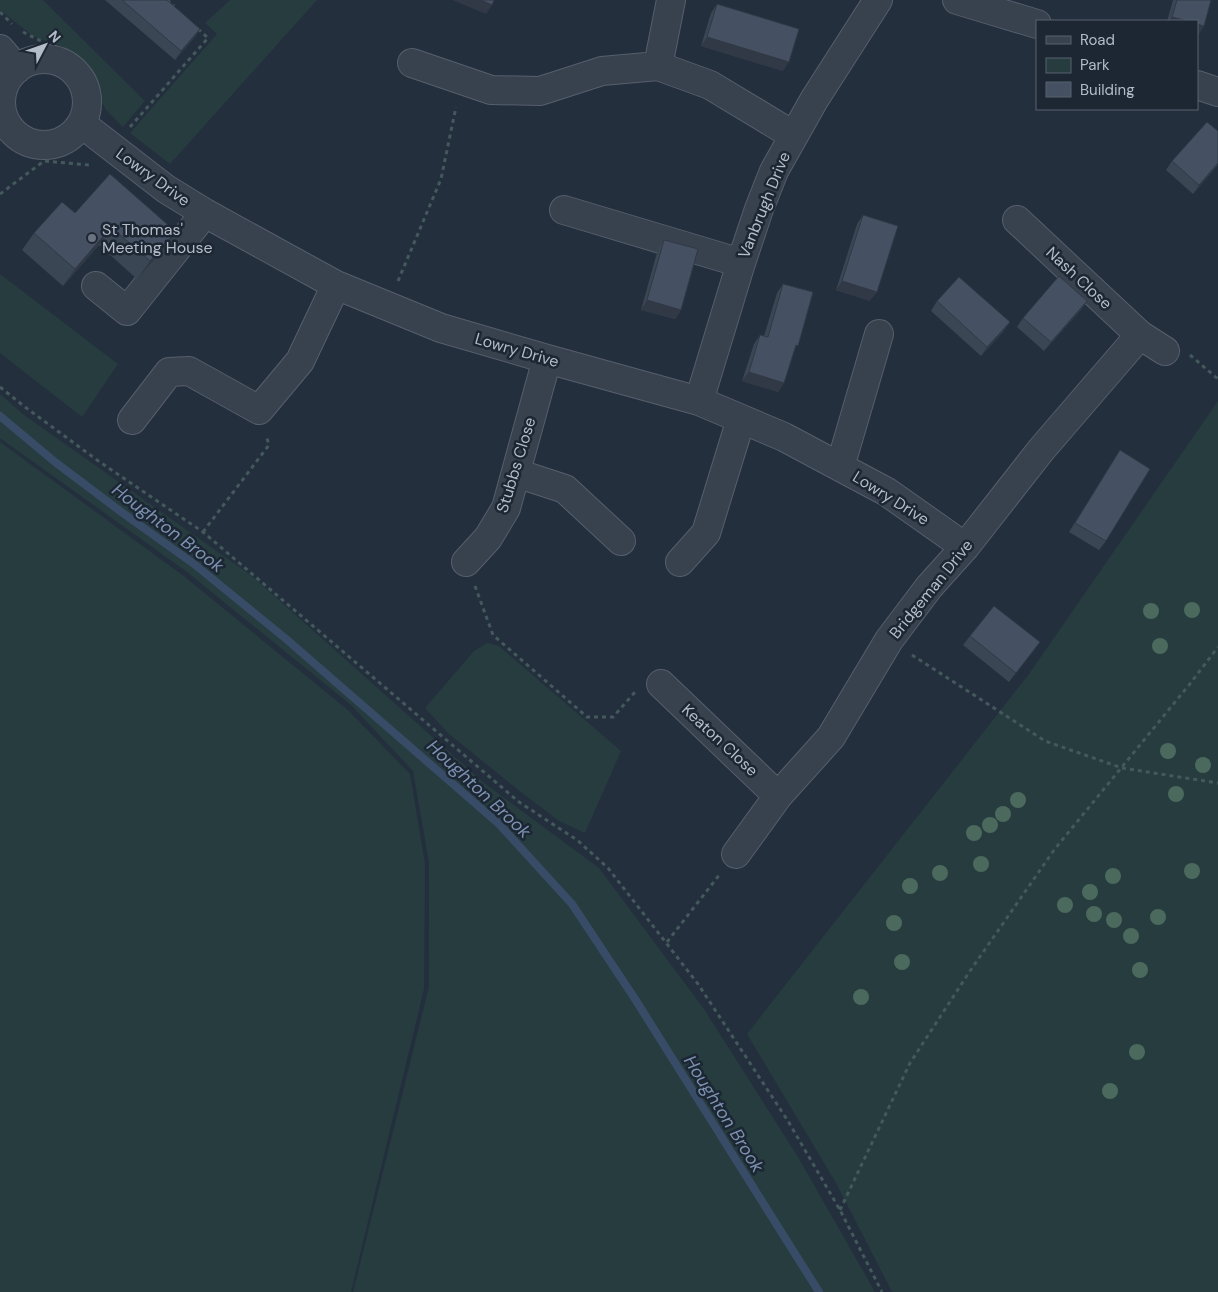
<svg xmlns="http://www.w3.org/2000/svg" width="1218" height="1292" font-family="'DM Sans',sans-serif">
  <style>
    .green { fill: #263c3f }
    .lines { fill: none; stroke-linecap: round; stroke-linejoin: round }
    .stream { stroke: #394c67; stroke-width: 8 }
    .minor-casing { stroke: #565f6c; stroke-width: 30 }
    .path { stroke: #44595c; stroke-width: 3; stroke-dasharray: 4 4; stroke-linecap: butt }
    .minor { stroke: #38414e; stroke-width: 28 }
    .tree { fill: #4b6a5d }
    .wall { fill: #3b4654 }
    .shaded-wall { fill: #303945 }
    .building { fill: #455162; stroke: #303945 }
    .worship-dot { fill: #6b7280; stroke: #1d2633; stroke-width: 2 }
    .labels { text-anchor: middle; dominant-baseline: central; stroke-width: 5; stroke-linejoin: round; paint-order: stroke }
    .street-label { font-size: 16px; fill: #b4bcc9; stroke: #1d2633 }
    .poi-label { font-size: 16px; fill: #b4bcc9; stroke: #1d2633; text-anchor: start }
    .water-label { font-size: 18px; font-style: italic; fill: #7c92b1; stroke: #1d2633 }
  </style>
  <rect width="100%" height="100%" fill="#242f3e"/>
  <path class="green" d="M 0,0 L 43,0 L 145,101 L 123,127 L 106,110 L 98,95 L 96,79 L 84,62 L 63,47 L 33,36 L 0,10 Z
    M 230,0 L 317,0 L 170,164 L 130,133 L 217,34 L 205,23 Z
    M 0,274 L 118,364 L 82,417 L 0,353 Z
    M 0,394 L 24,415 L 252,576 L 484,783 L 599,868 L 704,1009 L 798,1157 L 875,1292 L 353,1292 L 429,987 L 429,863 L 413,771 L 351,705 L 187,572 L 0,438 Z
    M 1218,401 L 1218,1292 L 892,1292 L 836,1183 L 747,1034 L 1029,674 Z
    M 0,442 L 185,577 L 349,711 L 410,774 L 425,864 L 424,989 L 351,1292 L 0,1292 Z
    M 487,643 L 499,646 L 621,751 L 585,833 L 559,821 L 521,792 L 449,734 L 425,708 L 474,651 Z"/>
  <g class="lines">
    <path class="stream" d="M 0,416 L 55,462 L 120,511 L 194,564 L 285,638 L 499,824 L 572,904 L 635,999 L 819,1292"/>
    <g class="minor-casing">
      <path id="minor" d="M 957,0 L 1037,24
        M 0,49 L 17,69
        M1 102a43 43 0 1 1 86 0a43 43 0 1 1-86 0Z
        M 412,63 L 491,90 L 540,91 L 602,71 L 658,66 L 710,85 L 793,135
        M 658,66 L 671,0
        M 1197,85 L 1218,92
        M 82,124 L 166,189 L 205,213 L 336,285 L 441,328 L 547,359 L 699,401 L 784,437 L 887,492 L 965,547
        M 564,210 L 741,263
        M 1017,220 L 1140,335 L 1165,351
        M 96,286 L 127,311 L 205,213
        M 699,401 L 741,263 L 759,209 L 774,171 L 814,100 L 878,0
        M 132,420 L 169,372 L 189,371 L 259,410 L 300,361 L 336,285
        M 840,467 L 879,334
        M 516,473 L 565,489 L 621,541
        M 466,562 L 488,538 L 506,508 L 547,359
        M 680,562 L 706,533 L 741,419
        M 661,684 L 778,796
        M 736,854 L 778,796 L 831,737 L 889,640 L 929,587 L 965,547 L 1041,450 L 1140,335"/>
    </g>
    <path class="path" d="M 167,0 L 174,6
      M 0,12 L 12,24
      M 23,32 C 38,40 79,58 87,71 C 93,80 96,93 101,103
      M 130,127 L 208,38 L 197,28
      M 0,194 L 44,161 L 89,165
      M 398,281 L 441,179 L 456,107
      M 1190,355 L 1218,379
      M 0,387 L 25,407 L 97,460 L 203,532 L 519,802 L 577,840 L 608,868 L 698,984 L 788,1121 L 840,1210 L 882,1292
      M 203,532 L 269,445 L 266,435
      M 475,586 L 493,635 L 587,717 L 613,717 L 635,692
      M 912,655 L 1045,741 L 1122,768 L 1218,783
      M 667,942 L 720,874
      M 840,1210 L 910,1063 L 970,971 L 1054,850 L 1189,685 L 1218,647"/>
    <use href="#minor" class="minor"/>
  </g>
  <g class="tree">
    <circle cx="1192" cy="610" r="8"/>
    <circle cx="1151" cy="611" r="8"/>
    <circle cx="1160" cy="646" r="8"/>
    <circle cx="1168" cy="751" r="8"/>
    <circle cx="1203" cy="765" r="8"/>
    <circle cx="1176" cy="794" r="8"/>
    <circle cx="1018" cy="800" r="8"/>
    <circle cx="1003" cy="814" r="8"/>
    <circle cx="990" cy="825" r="8"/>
    <circle cx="974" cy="833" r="8"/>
    <circle cx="981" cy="864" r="8"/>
    <circle cx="1192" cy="871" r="8"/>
    <circle cx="940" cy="873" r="8"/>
    <circle cx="1113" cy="876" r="8"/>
    <circle cx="910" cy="886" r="8"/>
    <circle cx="1090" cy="892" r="8"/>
    <circle cx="1065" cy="905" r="8"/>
    <circle cx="1094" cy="914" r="8"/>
    <circle cx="1158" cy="917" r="8"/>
    <circle cx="1114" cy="920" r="8"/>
    <circle cx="894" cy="923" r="8"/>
    <circle cx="1131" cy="936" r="8"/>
    <circle cx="902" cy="962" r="8"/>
    <circle cx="1140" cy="970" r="8"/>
    <circle cx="861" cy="997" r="8"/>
    <circle cx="1137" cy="1052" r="8"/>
    <circle cx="1110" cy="1091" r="8"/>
  </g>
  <path class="wall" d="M 105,0 L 167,0 L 200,29 L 194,38 L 175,60 Z
    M 1173,0 L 1211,0 L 1204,26 L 1198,35 L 1197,21 L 1167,21 Z
    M 717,4 L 783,71 L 701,46 L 711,13 Z
    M 1172,161 L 1218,165 L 1193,194 L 1166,170 Z
    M 75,213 L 164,249 L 137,279 L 99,245 L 63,286 L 22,250 L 34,233 Z
    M 863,215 L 870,301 L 836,290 L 857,224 Z
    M 664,240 L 681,310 L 675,319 L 641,310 L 658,249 Z
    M 783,284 L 794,351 L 784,383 L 778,392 L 742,381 L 754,344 L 760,335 L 764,336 L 777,293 Z
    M 937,301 L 1010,322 L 1003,332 L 981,356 L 931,311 Z
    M 1081,310 L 1044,351 L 1017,327 L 1023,318 Z
    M 1120,450 L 1106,541 L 1099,550 L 1069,532 Z
    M 970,636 L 1040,642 L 1009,682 L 963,645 Z"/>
  <path class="shaded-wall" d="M 452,0 L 481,0 L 492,5 L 486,14 Z
    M 1172,17 L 1188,21 L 1169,21 Z
    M 1197,24 L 1204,26 L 1198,35 L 1197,35 Z
    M 200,29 L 194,38 L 175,60 L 181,51 Z
    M 707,37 L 789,62 L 783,71 L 701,46 Z
    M 1218,163 L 1218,165 L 1193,194 L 1199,185 Z
    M 111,227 L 99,245 L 63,286 L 75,269 Z
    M 176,232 L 164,249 L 137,279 L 150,261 Z
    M 842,281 L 877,292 L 870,301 L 836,290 Z
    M 647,300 L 681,310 L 675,319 L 641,310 Z
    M 1087,301 L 1081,310 L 1044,351 L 1051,342 Z
    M 1010,322 L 1003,332 L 981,356 L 987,347 Z
    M 749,372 L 784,383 L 778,392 L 742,381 Z
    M 1040,642 L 1034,651 L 1009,682 L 1016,673 Z"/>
  <path class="building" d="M 122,0 L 167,0 L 200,29 L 181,51 Z
    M 481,0 L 494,0 L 492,5 Z
    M 1177,0 L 1211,0 L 1204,26 L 1197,24 L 1197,21 L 1188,21 L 1172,17 Z
    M 717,4 L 799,29 L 789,62 L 707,37 Z
    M 1207,122 L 1218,131 L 1218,163 L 1199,185 L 1172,161 Z
    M 110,174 L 176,232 L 150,261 L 111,227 L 75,269 L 34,233 L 62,202 L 75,213 Z
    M 863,215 L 898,226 L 877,292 L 842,281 Z
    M 664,240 L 698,249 L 681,310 L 647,300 Z
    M 1059,276 L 1087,301 L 1051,342 L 1023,318 Z
    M 959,277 L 1010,322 L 987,347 L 937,301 Z
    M 783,284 L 813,292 L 798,346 L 796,345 L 784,383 L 749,372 L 760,335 L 768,337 Z
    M 1120,450 L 1150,469 L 1106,541 L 1075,523 Z
    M 994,606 L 1040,642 L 1016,673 L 970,636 Z"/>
  <circle class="worship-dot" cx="92" cy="238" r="5"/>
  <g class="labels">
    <g class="street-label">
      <text transform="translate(153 177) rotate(36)">Lowry Drive</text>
      <text transform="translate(764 205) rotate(-68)">Vanbrugh Drive</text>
      <text transform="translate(1079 278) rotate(43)">Nash Close</text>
      <text transform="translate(517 350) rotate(16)">Lowry Drive</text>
      <text transform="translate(516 465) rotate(-73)">Stubbs Close</text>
      <text transform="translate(891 498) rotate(32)">Lowry Drive</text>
      <text transform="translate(931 589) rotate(-51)">Bridgeman Drive</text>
      <text transform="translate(720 740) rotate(43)">Keaton Close</text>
    </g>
    <g class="poi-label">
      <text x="102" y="229">St Thomas'<tspan x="102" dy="18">Meeting House</tspan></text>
    </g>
    <g class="water-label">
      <text transform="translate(168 528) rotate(37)">Houghton Brook</text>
      <text transform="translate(479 789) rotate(43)">Houghton Brook</text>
      <text transform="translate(724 1114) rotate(58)">Houghton Brook</text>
    </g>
  </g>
  <rect x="1036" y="20" width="162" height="90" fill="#1d2633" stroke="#59626f"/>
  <rect x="1046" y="36" width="25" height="8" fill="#38414e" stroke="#59626f"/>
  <text x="1080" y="45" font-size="15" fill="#b4bcc9">Road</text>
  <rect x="1046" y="58" width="25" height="15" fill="#263c3f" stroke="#59626f"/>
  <text x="1080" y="70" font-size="15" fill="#b4bcc9">Park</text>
  <rect x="1046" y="82" width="25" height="15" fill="#455162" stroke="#59626f"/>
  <text x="1080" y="95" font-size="15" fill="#b4bcc9">Building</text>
  <g transform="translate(45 45) rotate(49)" stroke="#1d2633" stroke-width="4" paint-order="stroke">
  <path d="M0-4L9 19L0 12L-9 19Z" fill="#b4bcc9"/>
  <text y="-8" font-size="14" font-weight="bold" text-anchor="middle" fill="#b4bcc9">N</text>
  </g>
</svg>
